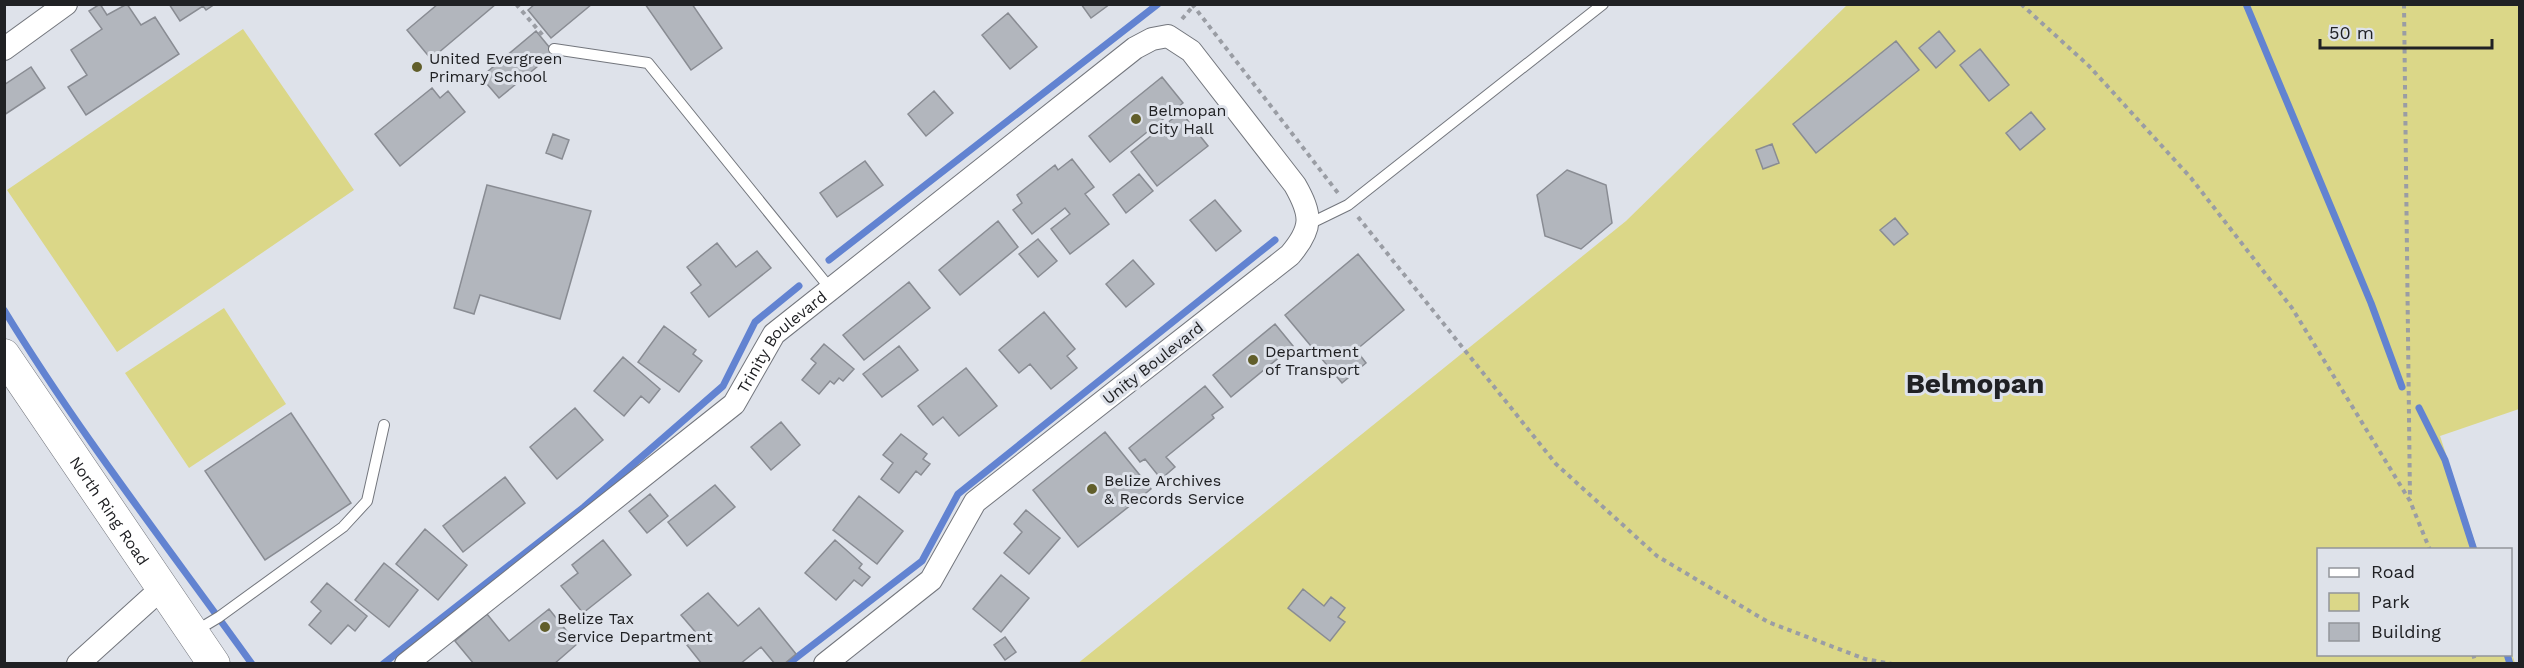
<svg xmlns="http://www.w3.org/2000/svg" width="2524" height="668" font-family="'Work Sans',sans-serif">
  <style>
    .green { fill: #dbd788 }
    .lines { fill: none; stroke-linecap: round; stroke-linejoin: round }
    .stream { stroke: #6283d1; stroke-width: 7 }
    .building { fill: #b2b6bd; stroke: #898c93; stroke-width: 1.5 }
    .service-casing { stroke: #73767d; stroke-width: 12 }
    .minor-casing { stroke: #73767d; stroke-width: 24 }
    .secondary-casing { stroke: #73767d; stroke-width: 33 }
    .path { stroke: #9a9da4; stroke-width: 4; stroke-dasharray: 4.5 4.5; stroke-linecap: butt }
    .service { stroke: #fff; stroke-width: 10 }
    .minor { stroke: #fff; stroke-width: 22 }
    .secondary { stroke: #fff; stroke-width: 32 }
    .poi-dot { fill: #615e2a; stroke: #dee2ea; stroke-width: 2 }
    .labels { text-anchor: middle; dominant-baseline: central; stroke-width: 6; stroke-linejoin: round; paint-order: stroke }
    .poi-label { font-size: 16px; fill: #202124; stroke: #dee2ea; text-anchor: start }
    .street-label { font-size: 16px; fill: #202124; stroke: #dee2ea }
    .town-label { font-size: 28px; font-weight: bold; fill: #202124; stroke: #dee2ea }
  </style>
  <rect width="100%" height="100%" fill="#dee2ea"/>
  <path class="green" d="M 1847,5 L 2519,5 L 2519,409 L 2440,436 L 2477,549 L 2318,550 L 2318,654 L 2510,654 L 2511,651 L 2515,663 L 1077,664 L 1626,221 Z
    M 243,29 L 354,190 L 117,352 L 7,190 Z
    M 224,308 L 286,404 L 189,468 L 125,373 Z"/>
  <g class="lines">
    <path class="stream" d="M 2246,4 L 2371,303 L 2402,387
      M 829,260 L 1158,4
      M 4,310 C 79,433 168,547 252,664
      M 2419,408 L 2445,460 L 2474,550
      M 2507,654 L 2510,664
      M 383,664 L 584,507 L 723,386 L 755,322 L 799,286
      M 788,664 L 922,561 L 958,494 L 1275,240"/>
  </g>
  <path class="building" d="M 100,4 L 107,15 L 127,4 L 141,25 L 155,17 L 179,54 L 86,115 L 68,87 L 87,75 L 71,50 L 102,29 L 89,11 Z
    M 169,4 L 215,4 L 206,10 L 203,6 L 180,21 Z
    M 438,4 L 496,4 L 431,59 L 407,30 Z
    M 535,4 L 592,4 L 551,38 L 528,10 Z
    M 645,4 L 692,4 L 722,48 L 691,70 Z
    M 1081,4 L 1110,4 L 1091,18 Z
    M 1008,13 L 1037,47 L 1010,69 L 982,35 Z
    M 536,31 L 554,53 L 499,98 L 481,77 Z
    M 1939,31 L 1955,51 L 1936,68 L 1919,48 Z
    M 1896,41 L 1919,70 L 1816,153 L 1793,124 Z
    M 1980,49 L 2009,85 L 1989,101 L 1960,65 Z
    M 31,67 L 45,88 L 4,115 L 4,85 Z
    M 1162,77 L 1183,103 L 1110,162 L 1089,136 Z
    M 432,88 L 440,98 L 448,91 L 465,112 L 400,166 L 375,134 Z
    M 934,91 L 953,113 L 926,136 L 908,114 Z
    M 1181,112 L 1208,146 L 1157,186 L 1131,152 Z
    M 2031,112 L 2045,129 L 2020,150 L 2006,133 Z
    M 553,134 L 569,140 L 562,159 L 546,153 Z
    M 1772,144 L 1779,163 L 1763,169 L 1756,150 Z
    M 1072,159 L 1094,187 L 1085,194 L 1109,224 L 1070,254 L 1051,229 L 1070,214 L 1065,208 L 1032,234 L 1013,210 L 1022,203 L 1017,195 L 1055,165 L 1058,170 Z
    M 865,161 L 883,185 L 837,217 L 820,193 Z
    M 1567,170 L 1606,185 L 1612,223 L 1581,249 L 1545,236 L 1537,195 Z
    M 1139,174 L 1153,191 L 1126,213 L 1113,195 Z
    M 487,185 L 591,211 L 560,319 L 480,295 L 474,314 L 454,308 Z
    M 1215,200 L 1241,231 L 1216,251 L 1190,220 Z
    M 1895,218 L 1908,234 L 1894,245 L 1880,230 Z
    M 998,221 L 1018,247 L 960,295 L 939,270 Z
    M 1038,239 L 1057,261 L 1038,277 L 1019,254 Z
    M 717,243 L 736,267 L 757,251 L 771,268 L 709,317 L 691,293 L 701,285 L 687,267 Z
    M 1358,254 L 1404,310 L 1356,350 L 1366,363 L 1342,383 L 1285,315 Z
    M 1133,260 L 1154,284 L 1126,307 L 1106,284 Z
    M 909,282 L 930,308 L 864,360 L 843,335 Z
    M 1044,312 L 1075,349 L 1067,356 L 1077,368 L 1051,389 L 1030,364 L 1019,373 L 999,350 Z
    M 1275,324 L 1293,346 L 1231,397 L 1213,375 Z
    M 664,326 L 696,350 L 693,354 L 702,361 L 679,392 L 638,362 Z
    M 824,344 L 854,369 L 843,381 L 839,378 L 834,384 L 830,381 L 819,394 L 802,380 L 816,363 L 811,359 Z
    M 899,346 L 918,370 L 882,397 L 863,374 Z
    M 623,357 L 660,389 L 649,403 L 641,396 L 624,416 L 594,391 Z
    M 966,368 L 997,406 L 959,436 L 943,417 L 933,425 L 918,406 Z
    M 1205,386 L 1223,407 L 1212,415 L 1214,418 L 1166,457 L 1175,467 L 1161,479 L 1145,459 L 1140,462 L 1129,448 Z
    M 575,408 L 603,440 L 557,479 L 530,447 Z
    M 291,413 L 351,503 L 265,560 L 205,471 Z
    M 781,422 L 800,445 L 771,470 L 751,447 Z
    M 1105,432 L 1151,489 L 1078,547 L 1033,490 Z
    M 901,434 L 927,454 L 923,459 L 930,464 L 921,475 L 916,471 L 899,493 L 881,479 L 893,463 L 883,455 Z
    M 505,477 L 525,503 L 463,552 L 443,526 Z
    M 715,485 L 735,507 L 687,546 L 668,522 Z
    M 650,494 L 668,516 L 647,533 L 629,511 Z
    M 859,496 L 903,531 L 877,564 L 833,530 Z
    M 1026,510 L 1060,538 L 1029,574 L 1004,553 L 1022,532 L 1014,524 Z
    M 425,529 L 467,565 L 438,600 L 396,564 Z
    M 603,540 L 631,575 L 583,613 L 561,586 L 578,573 L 572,565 Z
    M 835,540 L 862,564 L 859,568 L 870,577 L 862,586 L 854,580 L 836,600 L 805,573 Z
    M 384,563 L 418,590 L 389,627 L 355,600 Z
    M 1001,575 L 1029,598 L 1001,632 L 973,609 Z
    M 327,583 L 367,616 L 355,631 L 348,625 L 331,644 L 309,625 L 321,611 L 311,602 Z
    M 1303,589 L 1324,606 L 1331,597 L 1345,608 L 1338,617 L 1345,622 L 1330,641 L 1288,608 Z
    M 708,593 L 738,626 L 759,608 L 796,654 L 784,664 L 775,664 L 761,647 L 740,664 L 702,664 L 687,645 L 698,635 L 681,615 Z
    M 549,609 L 577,644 L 554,664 L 474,664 L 455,641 L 487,614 L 509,641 Z
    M 1005,637 L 1016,652 L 1005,660 L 994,645 Z"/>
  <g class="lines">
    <g class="service-casing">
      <path id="service" d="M 554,49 L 648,63 L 829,287
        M 1309,224 L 1348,205 L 1603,4
        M 194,632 L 219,617 L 343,527 L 367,501 L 384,425"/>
    </g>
    <g class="minor-casing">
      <g id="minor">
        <path d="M 4,49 L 66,4"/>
        <path d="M 78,664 L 162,588"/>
        <path id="s1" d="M 406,664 L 734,404 L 774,334 L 1135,48 L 1152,39 L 1168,36 L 1191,51 L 1295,185 C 1312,215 1313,228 1290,255 L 975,502 L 931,580 L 825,664"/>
      </g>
    </g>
    <g class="secondary-casing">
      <g id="secondary">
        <path id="s2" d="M 4,355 L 214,664"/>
      </g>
    </g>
    <path class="path" d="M 516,4 L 545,38
      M 1192,4 L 1338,193
      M 2021,4 L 2089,66 L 2191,178 L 2292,308 L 2410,501 L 2430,550
      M 2404,4 L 2410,500
      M 1182,19 L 1195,4
      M 1358,217 L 1556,464 L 1657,556 L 1768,622 L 1865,659 L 1892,664
      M 2473,654 L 2476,664"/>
    <use href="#service" class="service"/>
    <use href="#minor" class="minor"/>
    <use href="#secondary" class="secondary"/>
  </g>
  <g class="poi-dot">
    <circle cx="417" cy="67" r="6"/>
    <circle cx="1136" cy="119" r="6"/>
    <circle cx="1253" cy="360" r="6"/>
    <circle cx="1092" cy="489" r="6"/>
    <circle cx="545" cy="627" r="6"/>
  </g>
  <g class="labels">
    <g class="poi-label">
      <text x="429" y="58">United Evergreen<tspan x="429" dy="18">Primary School</tspan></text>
      <text x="1148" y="110">Belmopan<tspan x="1148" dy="18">City Hall</tspan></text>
      <text x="1265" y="351">Department<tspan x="1265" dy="18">of Transport</tspan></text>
      <text x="1104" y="480">Belize Archives<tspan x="1104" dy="18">&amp; Records Service</tspan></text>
      <text x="557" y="618">Belize Tax<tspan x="557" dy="18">Service Department</tspan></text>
    </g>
    <g class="street-label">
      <text stroke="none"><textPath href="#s1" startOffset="498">Trinity Boulevard</textPath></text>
      <text transform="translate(1153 363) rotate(-38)">Unity Boulevard</text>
      <text stroke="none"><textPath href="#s2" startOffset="188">North Ring Road</textPath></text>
    </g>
    <g class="town-label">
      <text x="1975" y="383">Belmopan</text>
    </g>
  </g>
  <rect width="2524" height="668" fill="none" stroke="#202124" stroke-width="12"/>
  <rect x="2317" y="548" width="195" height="108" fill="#dee2ea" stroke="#92959b" stroke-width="1.5"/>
  <rect x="2329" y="568" width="30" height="9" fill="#ffffff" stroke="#92959b" stroke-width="1.5"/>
  <text x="2371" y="578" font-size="18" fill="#202124">Road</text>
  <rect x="2329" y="593" width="30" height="18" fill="#dbd788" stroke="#92959b" stroke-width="1.5"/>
  <text x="2371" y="608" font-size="18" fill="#202124">Park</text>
  <rect x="2329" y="623" width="30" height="18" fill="#b2b6bd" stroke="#92959b" stroke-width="1.5"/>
  <text x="2371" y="638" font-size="18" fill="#202124">Building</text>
  <path d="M2320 39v9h172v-9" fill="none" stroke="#202124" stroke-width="3"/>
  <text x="2329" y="39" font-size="18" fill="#202124" stroke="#dee2ea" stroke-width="4.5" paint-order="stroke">50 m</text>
</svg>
